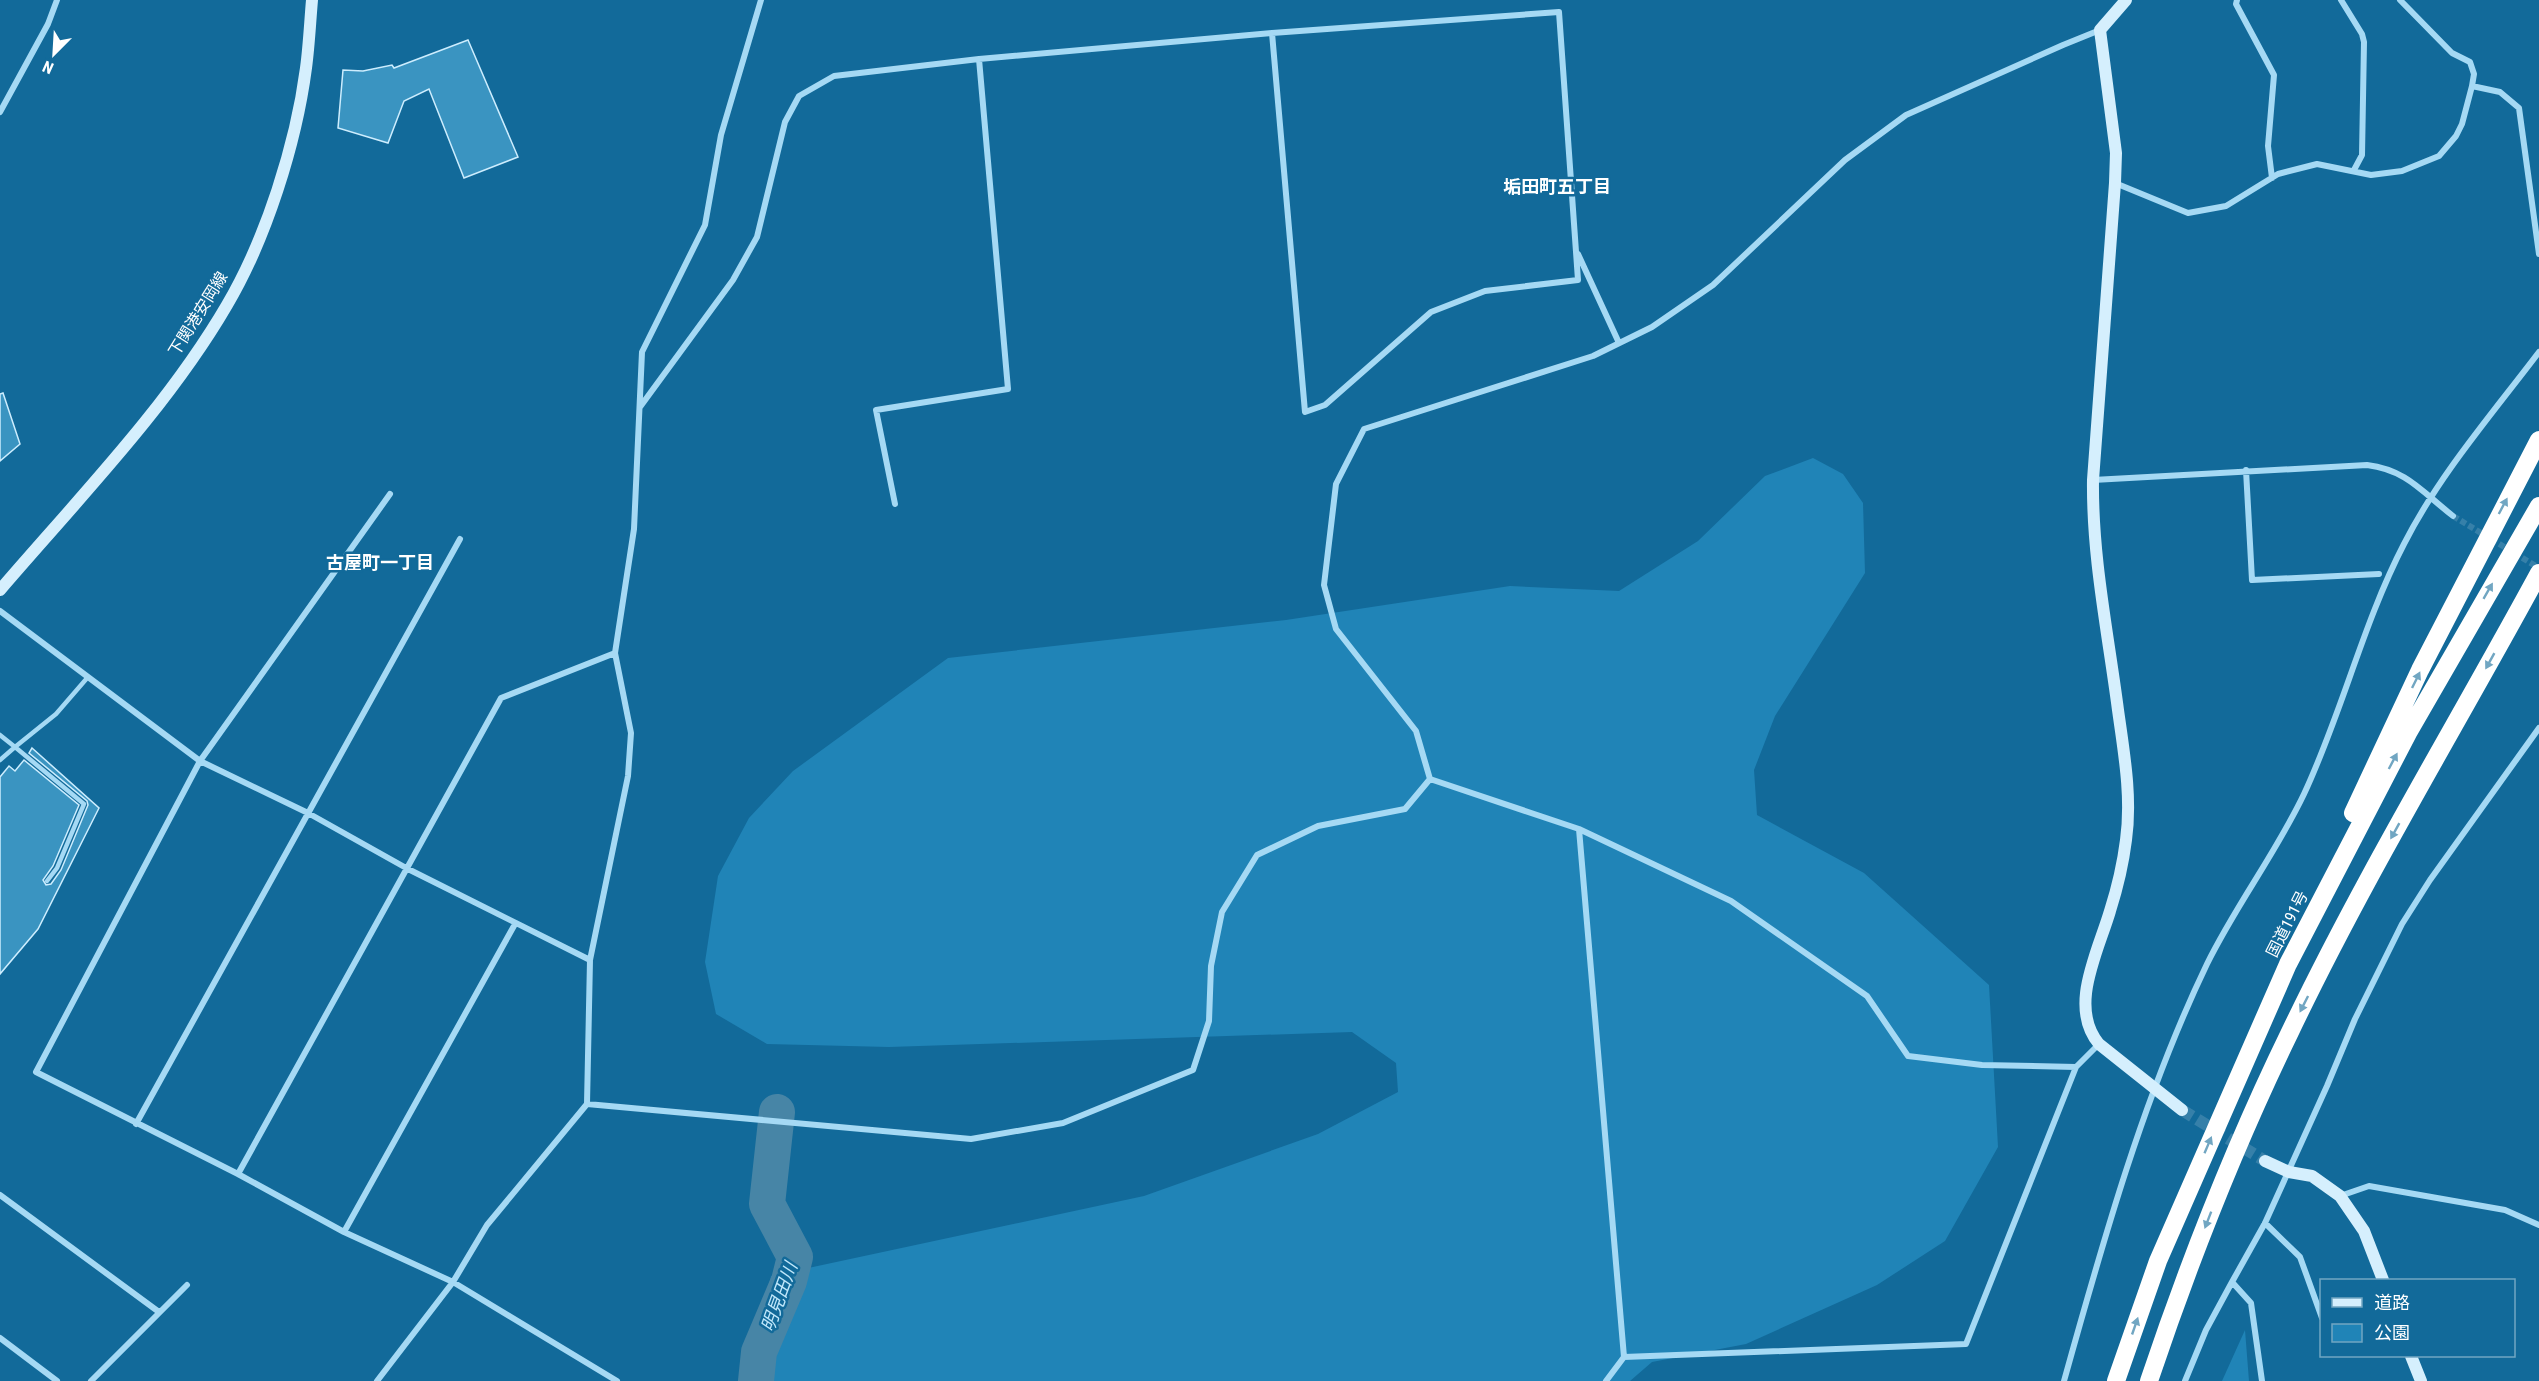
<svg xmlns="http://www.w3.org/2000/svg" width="2539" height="1381" font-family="'Roboto Condensed','Noto Sans JP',sans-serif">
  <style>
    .green { fill: #2084b7 }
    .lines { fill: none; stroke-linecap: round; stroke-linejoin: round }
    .river { stroke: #4785a6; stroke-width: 36 }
    .building { fill: #3a94c1; stroke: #cdedfe; stroke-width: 1.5 }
    .street-tunnel { stroke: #3680a9; stroke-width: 6; stroke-dasharray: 6 3; stroke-linecap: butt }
    .secondary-tunnel { stroke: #3680a9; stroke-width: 12; stroke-dasharray: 12 6; stroke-linecap: butt }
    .lane { stroke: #a5d9f4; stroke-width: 4.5 }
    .street { stroke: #a5d9f4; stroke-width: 6 }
    .secondary { stroke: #d5effd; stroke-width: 12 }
    .highway { stroke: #fff; stroke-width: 18 }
    .oneway { fill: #71a6c2 }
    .labels { text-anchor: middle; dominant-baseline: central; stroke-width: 5; stroke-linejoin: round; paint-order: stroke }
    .street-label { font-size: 16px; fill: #fff; stroke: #126a9a }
    .neighbourhood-label { font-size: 18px; font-weight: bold; fill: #fff; stroke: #126a9a }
    .water-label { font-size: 18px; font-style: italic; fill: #c1e8fb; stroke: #126a9a }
  </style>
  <rect width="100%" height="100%" fill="#126a9a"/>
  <path class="green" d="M 1813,458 L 1843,474 L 1863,503 L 1865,573 L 1775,716 L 1754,770 L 1757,815 L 1864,873 L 1989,985 L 1998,1147 L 1945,1241 L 1877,1285 L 1746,1344 L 1652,1362 L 1630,1381 L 755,1381 L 754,1352 L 771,1276 L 1144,1196 L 1318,1134 L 1398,1092 L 1396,1063 L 1352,1032 L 889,1047 L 767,1044 L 716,1014 L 705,962 L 718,876 L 749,818 L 793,771 L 948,658 L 1286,620 L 1510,586 L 1619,591 L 1698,541 L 1765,476 Z
    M 2245,1330 L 2249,1381 L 2222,1381 Z"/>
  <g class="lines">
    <path class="river" d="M 756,1381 L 759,1352 L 789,1281 L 795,1257 L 767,1204 L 777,1112"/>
  </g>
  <path class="building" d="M 468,40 L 518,157 L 464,178 L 429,89 L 404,101 L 388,143 L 338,128 L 343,70 L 363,71 L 392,65 L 394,68 Z
    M 3,393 L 20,444 L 0,461 L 0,394 Z
    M 32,748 L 99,808 L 38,929 L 0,974 L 0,777 L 9,766 L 15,771 L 24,760 L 79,805 L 53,866 L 43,880 L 46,885 L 51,884 L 61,870 L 88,805 L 87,801 L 29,753 Z"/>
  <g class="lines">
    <path class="street-tunnel" d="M 2453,516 L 2539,568"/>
    <path class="secondary-tunnel" d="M 2182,1110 L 2265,1161"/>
    <path class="lane" d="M 0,735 L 15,747 L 56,714 L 88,677
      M 0,760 L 15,747 L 84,804 L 57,868 L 47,881"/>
    <path class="street" d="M 2237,0 L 2236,4 L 2274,75 L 2268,146 L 2272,178
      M 2341,0 L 2362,34 L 2364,42 L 2362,155 L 2354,170
      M 2472,86 L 2500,92 L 2519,108 L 2539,254
      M 0,112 L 48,24 L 57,0
      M 2115,183 L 2188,213 L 2226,206 L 2278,174 L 2317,164 L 2371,175 L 2402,171 L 2439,156 L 2456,136 L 2462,124 L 2472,86 L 2474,74 L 2470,62 L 2452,53 L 2400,0
      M 1578,254 L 1619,343
      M 640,407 L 733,280 L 757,237 L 785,122 L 799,96 L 834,76 L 979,59 L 1272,33 L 1559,12 L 1578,280 L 1485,291 L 1431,312 L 1325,405 L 1305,412 L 1272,33
      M 2246,470 L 2252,580 L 2379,574
      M 2093,480 L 2367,465 C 2407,470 2422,492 2453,516
      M 390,494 L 200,761 L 36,1072 L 238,1174 L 344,1232 L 453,1282 L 617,1381
      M 895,504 L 876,410 L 1008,389 L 979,59
      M 0,611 L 200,761 L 308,813 L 408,869 L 590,960
      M 1430,779 L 1416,731 L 1336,629 L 1324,585 L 1336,484 L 1364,429 L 1593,356 L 1652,327 L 1713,285 L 1845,160 L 1906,115 L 2063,45 L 2100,30
      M 1430,779 L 1579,829 L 1731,901 L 1867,996 L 1908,1056 L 1982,1065 L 2076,1067
      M 1579,829 L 1624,1357 L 1606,1381
      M 587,1104 L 971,1139 L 1063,1123 L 1193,1070 L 1209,1021 L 1211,966 L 1222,912 L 1257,855 L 1318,826 L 1405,809 L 1430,779
      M 136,1124 L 460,539
      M 238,1174 L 501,698 L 615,653
      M 0,1195 L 159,1312
      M 2340,1196 L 2369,1186 L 2505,1210 L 2539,1225
      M 2265,1223 L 2300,1257 L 2322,1318
      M 344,1232 L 515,924
      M 0,1338 L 57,1381
      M 1624,1357 L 1966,1344 L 2076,1067 L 2099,1044
      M 91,1381 L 187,1285
      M 377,1381 L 453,1282 L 487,1225 L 587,1104 L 590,960 L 628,776 L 631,733 L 615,653 L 634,529 L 642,352 L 705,225 L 721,135 L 761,0
      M 2064,1381 C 2103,1241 2144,1095 2207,964 C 2236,905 2276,853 2304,794 C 2342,713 2363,623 2404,544 C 2439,475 2492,414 2539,352
      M 2185,1381 L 2206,1330 L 2232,1282
      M 2262,1381 L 2251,1303 L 2232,1282 L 2265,1223 L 2327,1086 L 2355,1019 L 2402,924 L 2430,880 L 2539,728"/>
    <path class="secondary" d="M 2126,0 L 2100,30 L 2116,153 L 2115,183 L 2093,480 C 2092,557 2108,633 2118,710 C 2124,753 2132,797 2126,840 C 2123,864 2117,889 2110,911 C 2098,952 2068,1007 2099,1044 L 2182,1110
      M 0,590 C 78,499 167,408 227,305 C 266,239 296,144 306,68 C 309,46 310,23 312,0
      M 2265,1161 L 2289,1172 L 2312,1176 L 2340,1196 L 2364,1231 L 2383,1280
      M 2411,1356 L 2421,1381"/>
    <path class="highway" d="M 2353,813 L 2420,670 L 2539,440
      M 2116,1381 L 2158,1261 L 2288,964 L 2408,733 L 2539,506
      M 2149,1381 C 2189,1262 2235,1145 2290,1032 C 2365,875 2456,726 2539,573"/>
  </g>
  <defs><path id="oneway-solid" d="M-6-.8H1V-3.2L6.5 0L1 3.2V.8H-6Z" transform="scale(1.5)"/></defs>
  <g class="oneway">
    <use href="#oneway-solid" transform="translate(2503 506) rotate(-62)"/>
    <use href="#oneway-solid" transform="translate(2488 591) rotate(-60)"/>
    <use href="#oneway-solid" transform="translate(2490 661) rotate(119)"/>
    <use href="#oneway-solid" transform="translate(2416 680) rotate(-64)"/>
    <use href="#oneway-solid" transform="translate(2393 761) rotate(-62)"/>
    <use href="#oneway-solid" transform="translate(2395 831) rotate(119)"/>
    <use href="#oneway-solid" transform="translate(2304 1004) rotate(117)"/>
    <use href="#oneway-solid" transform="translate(2208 1145) rotate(-67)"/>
    <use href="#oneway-solid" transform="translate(2208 1220) rotate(111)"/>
    <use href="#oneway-solid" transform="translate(2135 1326) rotate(-71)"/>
  </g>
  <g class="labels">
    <g class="street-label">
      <text transform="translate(198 314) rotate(-58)">下関港安岡線</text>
      <text transform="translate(2287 924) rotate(-63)">国道191号</text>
    </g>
    <g class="neighbourhood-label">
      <text x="1557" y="186">垢田町五丁目</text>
      <text x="380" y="562">古屋町一丁目</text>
    </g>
    <g class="water-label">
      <text transform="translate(779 1297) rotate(-70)">明見田川</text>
    </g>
  </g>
  <rect x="2320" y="1279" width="195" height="78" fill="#126a9a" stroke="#71a6c2" stroke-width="1.5"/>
  <rect x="2332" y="1298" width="30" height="9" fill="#d5effd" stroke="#71a6c2" stroke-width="1.5"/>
  <text x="2374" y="1309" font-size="18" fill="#ffffff">道路</text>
  <rect x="2332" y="1324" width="30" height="18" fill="#2084b7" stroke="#71a6c2" stroke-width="1.5"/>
  <text x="2374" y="1339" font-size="18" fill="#ffffff">公園</text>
  <g transform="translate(54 54) rotate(204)" stroke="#126a9a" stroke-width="4.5" paint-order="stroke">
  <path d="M0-4.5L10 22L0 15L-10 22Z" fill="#ffffff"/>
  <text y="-9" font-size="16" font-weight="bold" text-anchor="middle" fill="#ffffff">N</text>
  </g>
</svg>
